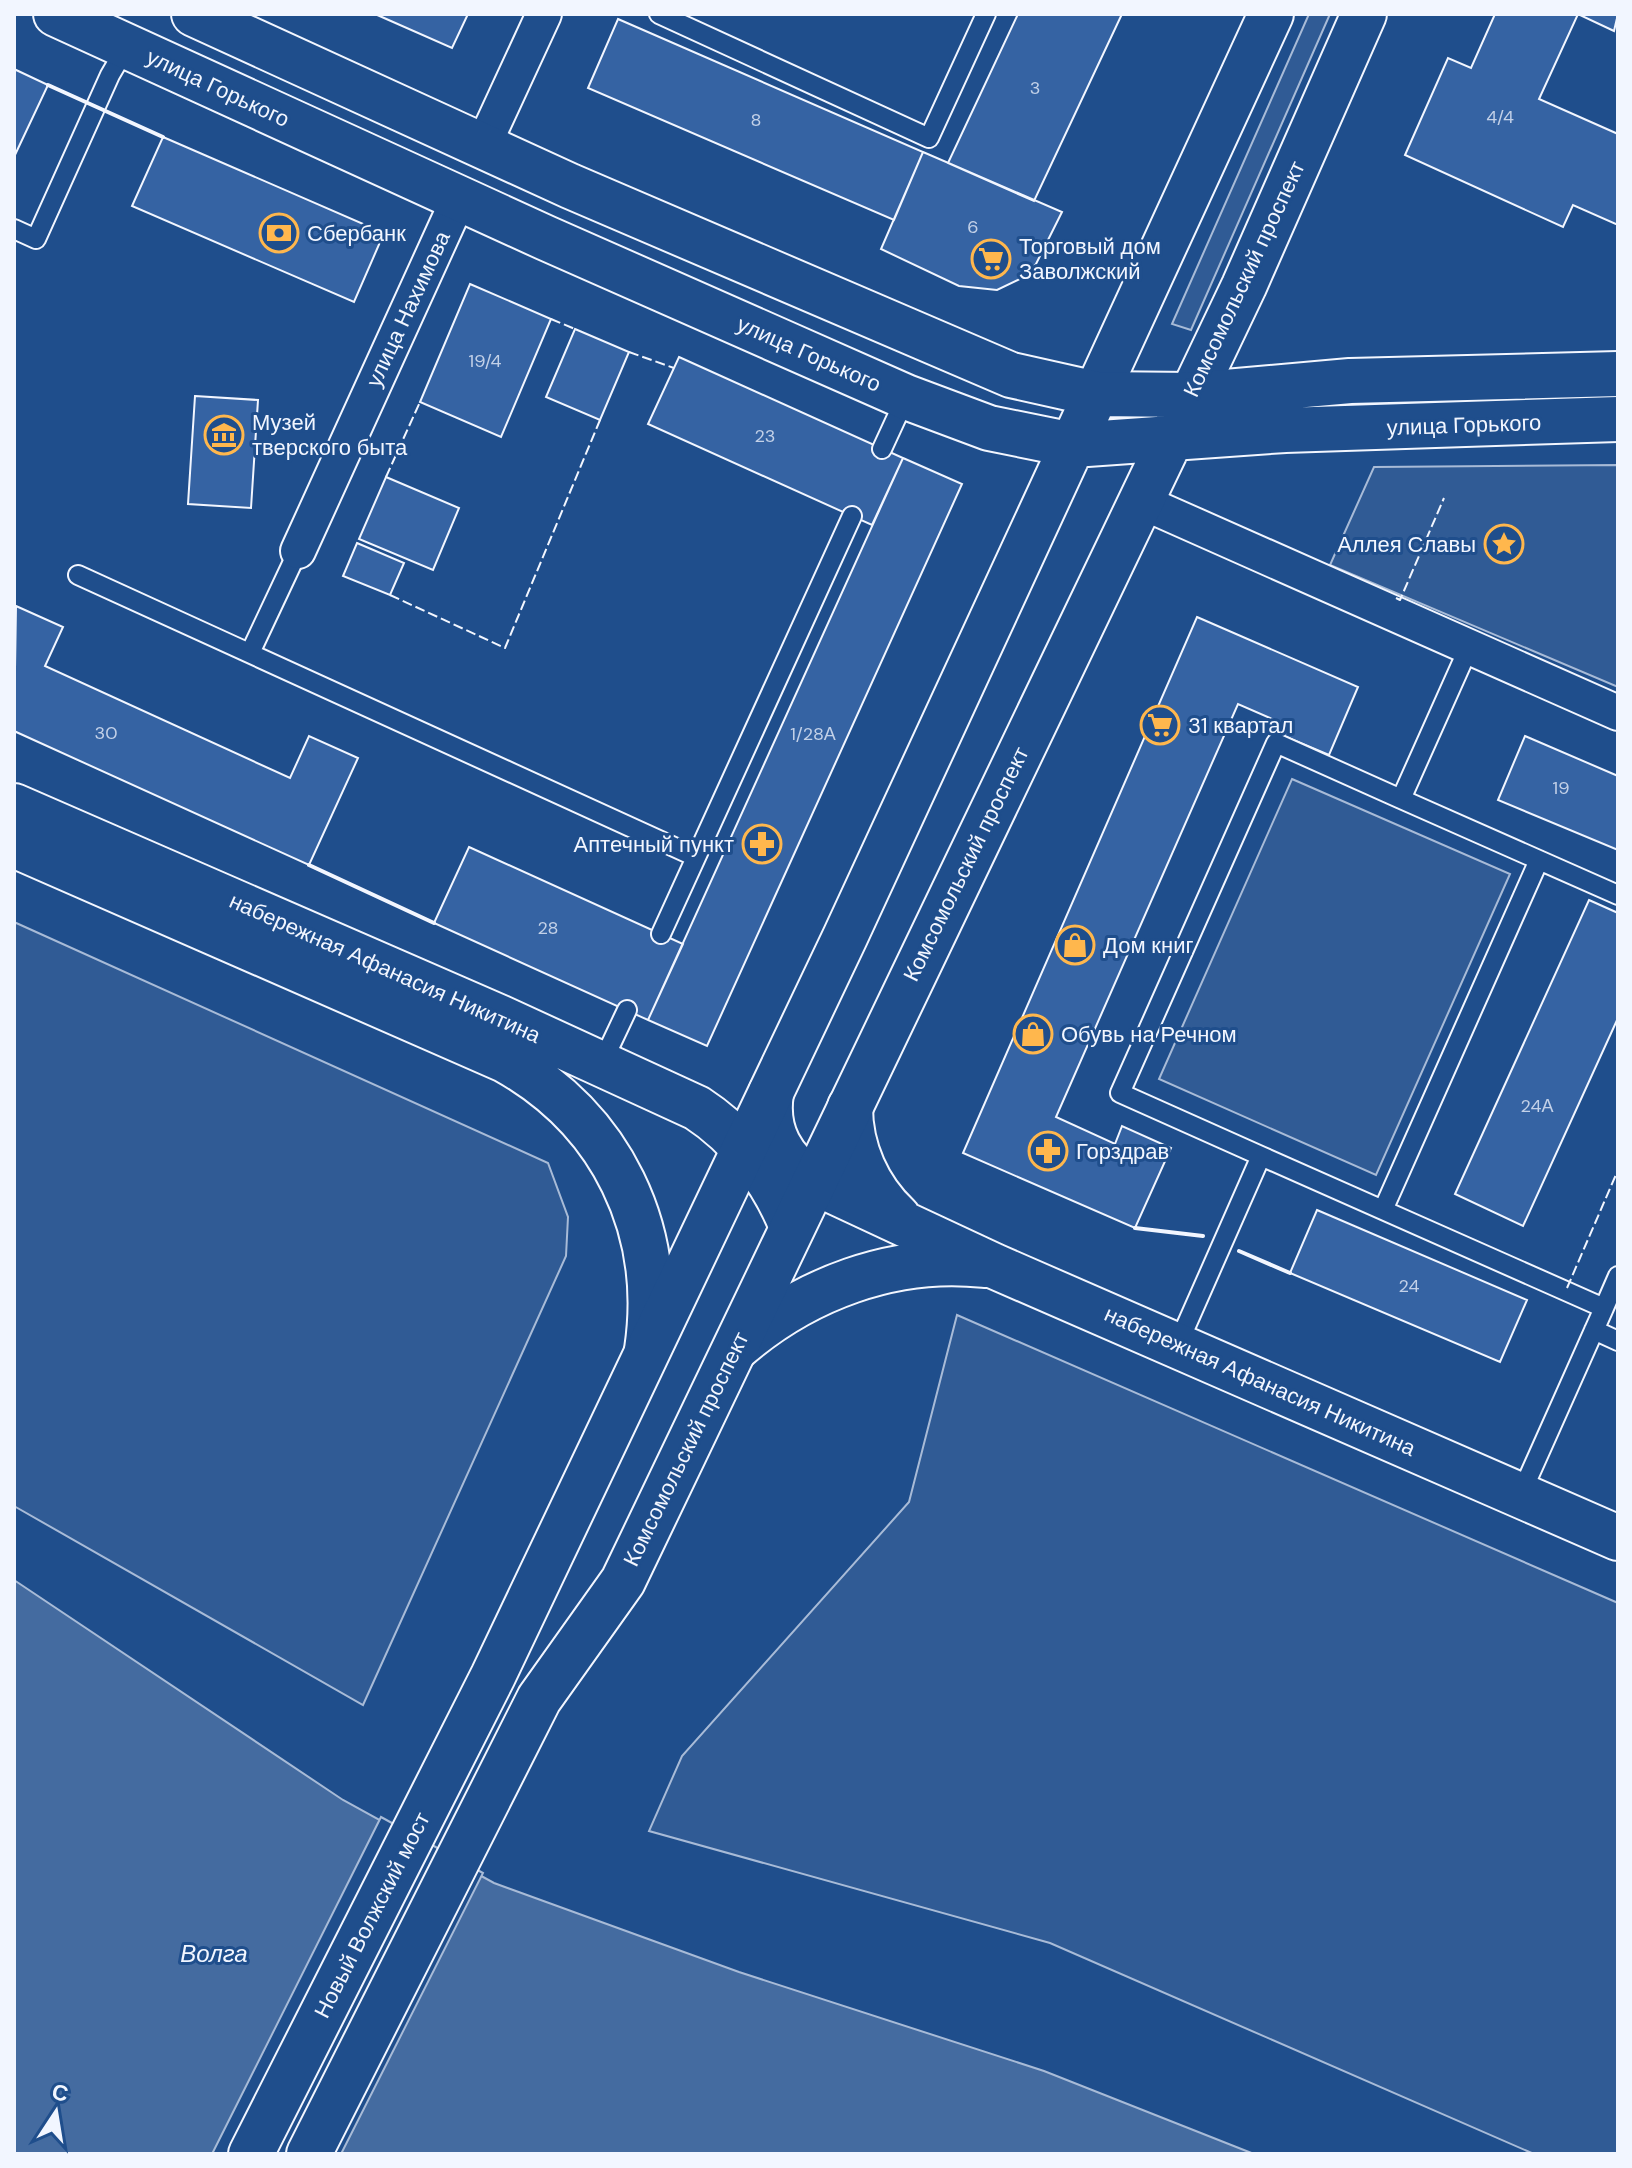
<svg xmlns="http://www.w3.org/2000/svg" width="1632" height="2168" font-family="'DM Sans',sans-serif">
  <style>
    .green { fill: #305b95; stroke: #a8bbd7; stroke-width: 2 }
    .water { fill: #446ba0; stroke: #a8bbd7; stroke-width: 2 }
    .pier { fill: #1f4e8c; stroke: #a8bbd7; stroke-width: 2 }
    .building { fill: #3563a3; stroke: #f2f6ff; stroke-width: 2 }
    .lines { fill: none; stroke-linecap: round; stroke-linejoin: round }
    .lane-casing { stroke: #f2f6ff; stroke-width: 22 }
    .street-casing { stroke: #f2f6ff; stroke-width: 38 }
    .secondary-casing { stroke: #f2f6ff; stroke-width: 48 }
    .primary-casing { stroke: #f2f6ff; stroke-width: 48 }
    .lane { stroke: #1f4e8c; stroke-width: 18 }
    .street { stroke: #1f4e8c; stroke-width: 34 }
    .secondary { stroke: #1f4e8c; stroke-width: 44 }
    .primary { stroke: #1f4e8c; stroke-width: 44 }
    .fence { stroke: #f2f6ff; stroke-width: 2; stroke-dasharray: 10 4; stroke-linecap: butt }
    .wall { stroke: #f2f6ff; stroke-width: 4 }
    .labels { text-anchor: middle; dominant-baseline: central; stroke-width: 6; stroke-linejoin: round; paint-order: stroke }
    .number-label { font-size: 18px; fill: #c3d1e8 }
    .street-label { font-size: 22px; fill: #f2f6ff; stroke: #1f4e8c }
    .poi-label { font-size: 22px; fill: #f2f6ff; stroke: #1f4e8c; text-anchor: start }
    .water-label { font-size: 24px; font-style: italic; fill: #f2f6ff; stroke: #1f4e8c }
  </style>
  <rect width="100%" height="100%" fill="#1f4e8c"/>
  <path class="green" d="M 1309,14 L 1330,14 L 1191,330 L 1172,324 Z
    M 1618,465 L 1618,687 L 1330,565 L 1374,467 Z
    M 1292,779 L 1510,874 L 1376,1175 L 1159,1079 Z
    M 14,922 L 548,1163 L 568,1217 L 566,1256 L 363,1705 L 14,1506 Z
    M 957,1315 L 1618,1603 L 1618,2154 L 1534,2154 L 1050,1943 L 649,1831 L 682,1756 L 909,1502 Z"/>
  <path class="water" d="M 14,1580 L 343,1800 L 494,1883 L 739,1972 L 1044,2071 L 1254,2154 L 14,2154 Z"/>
  <path class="pier" d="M 381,1817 L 483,1873 L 341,2154 L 212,2154 Z"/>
  <path class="building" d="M 375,14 L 468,14 L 452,48 Z
    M 1018,14 L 1122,14 L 1034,201 L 948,163 Z
    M 1495,14 L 1618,14 L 1614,31 L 1578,14 L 1539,99 L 1618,134 L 1618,225 L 1573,205 L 1563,227 L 1405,155 L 1448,58 L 1471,68 Z
    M 618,19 L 923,152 L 894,220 L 588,88 Z
    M 14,69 L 48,85 L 14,157 Z
    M 163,137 L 384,233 L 354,302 L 132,206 Z
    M 923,152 L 1062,212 L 1036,264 L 1022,278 L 997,290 L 959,286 L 881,249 Z
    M 470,284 L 551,319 L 501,437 L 420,402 Z
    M 575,329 L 629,352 L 600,420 L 546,397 Z
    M 679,357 L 903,458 L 872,525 L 648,424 Z
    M 195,396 L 258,400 L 251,508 L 188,504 Z
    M 903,458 L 962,484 L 707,1046 L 648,1020 Z
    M 386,477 L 459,508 L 433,570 L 359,539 Z
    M 357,543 L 404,563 L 390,595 L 343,576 Z
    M 16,606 L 63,627 L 45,666 L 290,778 L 309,736 L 358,758 L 309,865 L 14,731 Z
    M 1197,617 L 1358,687 L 1329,755 L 1284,736 L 1288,726 L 1238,704 L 1056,1117 L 1115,1144 L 1122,1126 L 1171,1148 L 1135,1228 L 963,1153 Z
    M 1525,736 L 1618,776 L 1618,850 L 1498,800 Z
    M 469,847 L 683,944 L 648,1020 L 434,923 Z
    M 1589,900 L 1618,913 L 1618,1018 L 1523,1226 L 1455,1194 Z
    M 1317,1210 L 1527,1300 L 1500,1362 L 1290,1273 Z"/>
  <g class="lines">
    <g class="lane-casing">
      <path id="lane" d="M 659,14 L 929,138 L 986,14
        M 14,229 L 36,239 L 110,75 L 127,46
        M 882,449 L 906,397
        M 78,575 L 696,857
        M 1469,647 L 1401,799 L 1618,895
        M 250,653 L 298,551
        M 661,934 L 852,516
        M 602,1063 L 627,1010
        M 1261,1156 L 1604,1308 L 1520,1496
        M 1383,1210 L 1539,860
        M 1604,1308 L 1618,1276
        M 1594,1330 L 1618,1341
        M 1178,1344 L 1261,1156 L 1120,1093 L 1276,743 L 1401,799"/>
    </g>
    <g class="street-casing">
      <path id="street" d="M 483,146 L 544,14
        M 1140,501 L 1618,713
        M 298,551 L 459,198"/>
    </g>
    <g class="secondary-casing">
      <path id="secondary" d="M 1096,394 L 1271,14
        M 1192,395 L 1244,286 L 1364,14
        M 14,806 L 501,1018 L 697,1108 C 740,1136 773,1179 792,1227
        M 14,845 L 505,1060 C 612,1120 665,1229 647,1350
        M 771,1093 C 765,1132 782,1161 814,1182 L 994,1266 L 1618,1538
        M 850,1107 C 850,1149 868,1189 898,1217
        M 736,1348 C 804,1289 893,1255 984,1265"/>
    </g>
    <g class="primary-casing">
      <path id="primary" d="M 56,14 L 546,238 L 906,397 L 989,428 L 1073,445 L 1285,430 L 1618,419
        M 194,14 L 570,186 L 1011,375 L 1096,394 L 1192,395 L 1350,381 L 1618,374
        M 251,2154 L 493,1676 L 845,937 L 1096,394
        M 309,2154 L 539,1699 L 623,1581 L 1192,395"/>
    </g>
    <use href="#lane" class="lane"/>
    <use href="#street" class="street"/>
    <use href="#secondary" class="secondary"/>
    <use href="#primary" class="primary"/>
    <path class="fence" d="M 551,319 L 575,329
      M 629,352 L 674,368
      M 386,477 L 420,402
      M 390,595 L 505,648 L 600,420
      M 1396,598 L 1400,600 L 1444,498
      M 1567,1288 L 1618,1170"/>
    <path class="wall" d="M 48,85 L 163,137
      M 309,865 L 434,923
      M 1135,1228 L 1203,1236
      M 1239,1251 L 1290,1273"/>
  </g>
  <defs>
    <g id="bank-ring" transform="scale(2)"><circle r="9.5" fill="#1f4e8c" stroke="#ffb74d" stroke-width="1.5"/><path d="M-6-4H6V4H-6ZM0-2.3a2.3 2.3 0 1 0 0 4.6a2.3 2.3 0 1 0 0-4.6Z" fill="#ffb74d"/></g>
    <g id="supermarket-ring" transform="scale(2)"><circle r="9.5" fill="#1f4e8c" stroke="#ffb74d" stroke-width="1.5"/><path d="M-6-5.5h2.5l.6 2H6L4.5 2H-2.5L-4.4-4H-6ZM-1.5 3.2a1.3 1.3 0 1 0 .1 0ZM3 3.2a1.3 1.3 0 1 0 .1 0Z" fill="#ffb74d"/></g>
    <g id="museum-ring" transform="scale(2)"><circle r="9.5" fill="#1f4e8c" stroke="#ffb74d" stroke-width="1.5"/><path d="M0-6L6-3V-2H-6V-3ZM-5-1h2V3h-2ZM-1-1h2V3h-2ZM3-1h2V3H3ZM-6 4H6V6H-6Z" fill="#ffb74d"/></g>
    <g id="sight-ring" transform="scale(2)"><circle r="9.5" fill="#1f4e8c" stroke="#ffb74d" stroke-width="1.5"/><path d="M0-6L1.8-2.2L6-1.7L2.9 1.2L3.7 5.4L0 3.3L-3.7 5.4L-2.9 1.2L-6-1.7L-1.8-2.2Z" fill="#ffb74d"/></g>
    <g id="pharmacy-ring" transform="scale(2)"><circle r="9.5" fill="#1f4e8c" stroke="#ffb74d" stroke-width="1.5"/><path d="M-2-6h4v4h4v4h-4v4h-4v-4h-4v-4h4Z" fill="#ffb74d"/></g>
    <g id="shop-ring" transform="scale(2)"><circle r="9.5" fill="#1f4e8c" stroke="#ffb74d" stroke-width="1.5"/><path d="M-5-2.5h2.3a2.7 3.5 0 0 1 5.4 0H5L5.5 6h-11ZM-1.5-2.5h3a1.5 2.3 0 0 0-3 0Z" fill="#ffb74d"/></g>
  </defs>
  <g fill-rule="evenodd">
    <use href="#bank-ring" x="279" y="233"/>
    <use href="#supermarket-ring" x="991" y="259"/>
    <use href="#museum-ring" x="224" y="435"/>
    <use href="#sight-ring" x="1504" y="544"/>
    <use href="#supermarket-ring" x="1160" y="725"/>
    <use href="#pharmacy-ring" x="762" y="844"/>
    <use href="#shop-ring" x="1075" y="945"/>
    <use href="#shop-ring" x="1033" y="1034"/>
    <use href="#pharmacy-ring" x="1048" y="1151"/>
  </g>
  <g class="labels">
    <g class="number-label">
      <text x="1035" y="88">3</text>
      <text x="1500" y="117">4/4</text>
      <text x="756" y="120">8</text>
      <text x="973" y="227">6</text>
      <text x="485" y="361">19/4</text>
      <text x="765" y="436">23</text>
      <text x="106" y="733">30</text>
      <text x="813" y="734">1/28А</text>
      <text x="1561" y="788">19</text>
      <text x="548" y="928">28</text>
      <text x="1537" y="1106">24А</text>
      <text x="1409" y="1286">24</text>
    </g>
    <g class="street-label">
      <text transform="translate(218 88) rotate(25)">улица Горького</text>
      <text transform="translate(1244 279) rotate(-65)">Комсомольский проспект</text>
      <text transform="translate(408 309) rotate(-65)">улица Нахимова</text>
      <text transform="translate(809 354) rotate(24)">улица Горького</text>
      <text transform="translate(1464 425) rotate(-2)">улица Горького</text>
      <text transform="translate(966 864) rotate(-64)">Комсомольский проспект</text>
      <text transform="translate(385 968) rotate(24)">набережная Афанасия Никитина</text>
      <text transform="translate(1260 1381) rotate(24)">набережная Афанасия Никитина</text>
      <text transform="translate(686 1449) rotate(-64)">Комсомольский проспект</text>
      <text transform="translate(372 1915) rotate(-63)">Новый Волжский мост</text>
    </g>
    <g class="poi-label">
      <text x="307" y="233">Сбербанк</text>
      <text x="1019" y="246">Торговый дом<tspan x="1019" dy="25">Заволжский</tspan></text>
      <text x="252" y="422">Музей<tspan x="252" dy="25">тверского быта</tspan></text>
      <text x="1476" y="544" text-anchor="end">Аллея Славы</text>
      <text x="1188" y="725">31 квартал</text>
      <text x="734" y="844" text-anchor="end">Аптечный пункт</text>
      <text x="1103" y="945">Дом книг</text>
      <text x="1061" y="1034">Обувь на Речном</text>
      <text x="1076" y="1151">Горздрав</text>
    </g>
    <g class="water-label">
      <text x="214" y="1953">Волга</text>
    </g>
  </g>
  <rect width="1632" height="2168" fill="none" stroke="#f2f6ff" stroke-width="32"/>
  <g transform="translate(56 2112) rotate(12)" stroke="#1f4e8c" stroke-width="6" paint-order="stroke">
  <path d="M0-6L14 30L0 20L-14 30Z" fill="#f2f6ff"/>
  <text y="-12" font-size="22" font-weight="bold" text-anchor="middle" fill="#f2f6ff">С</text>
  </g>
</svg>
